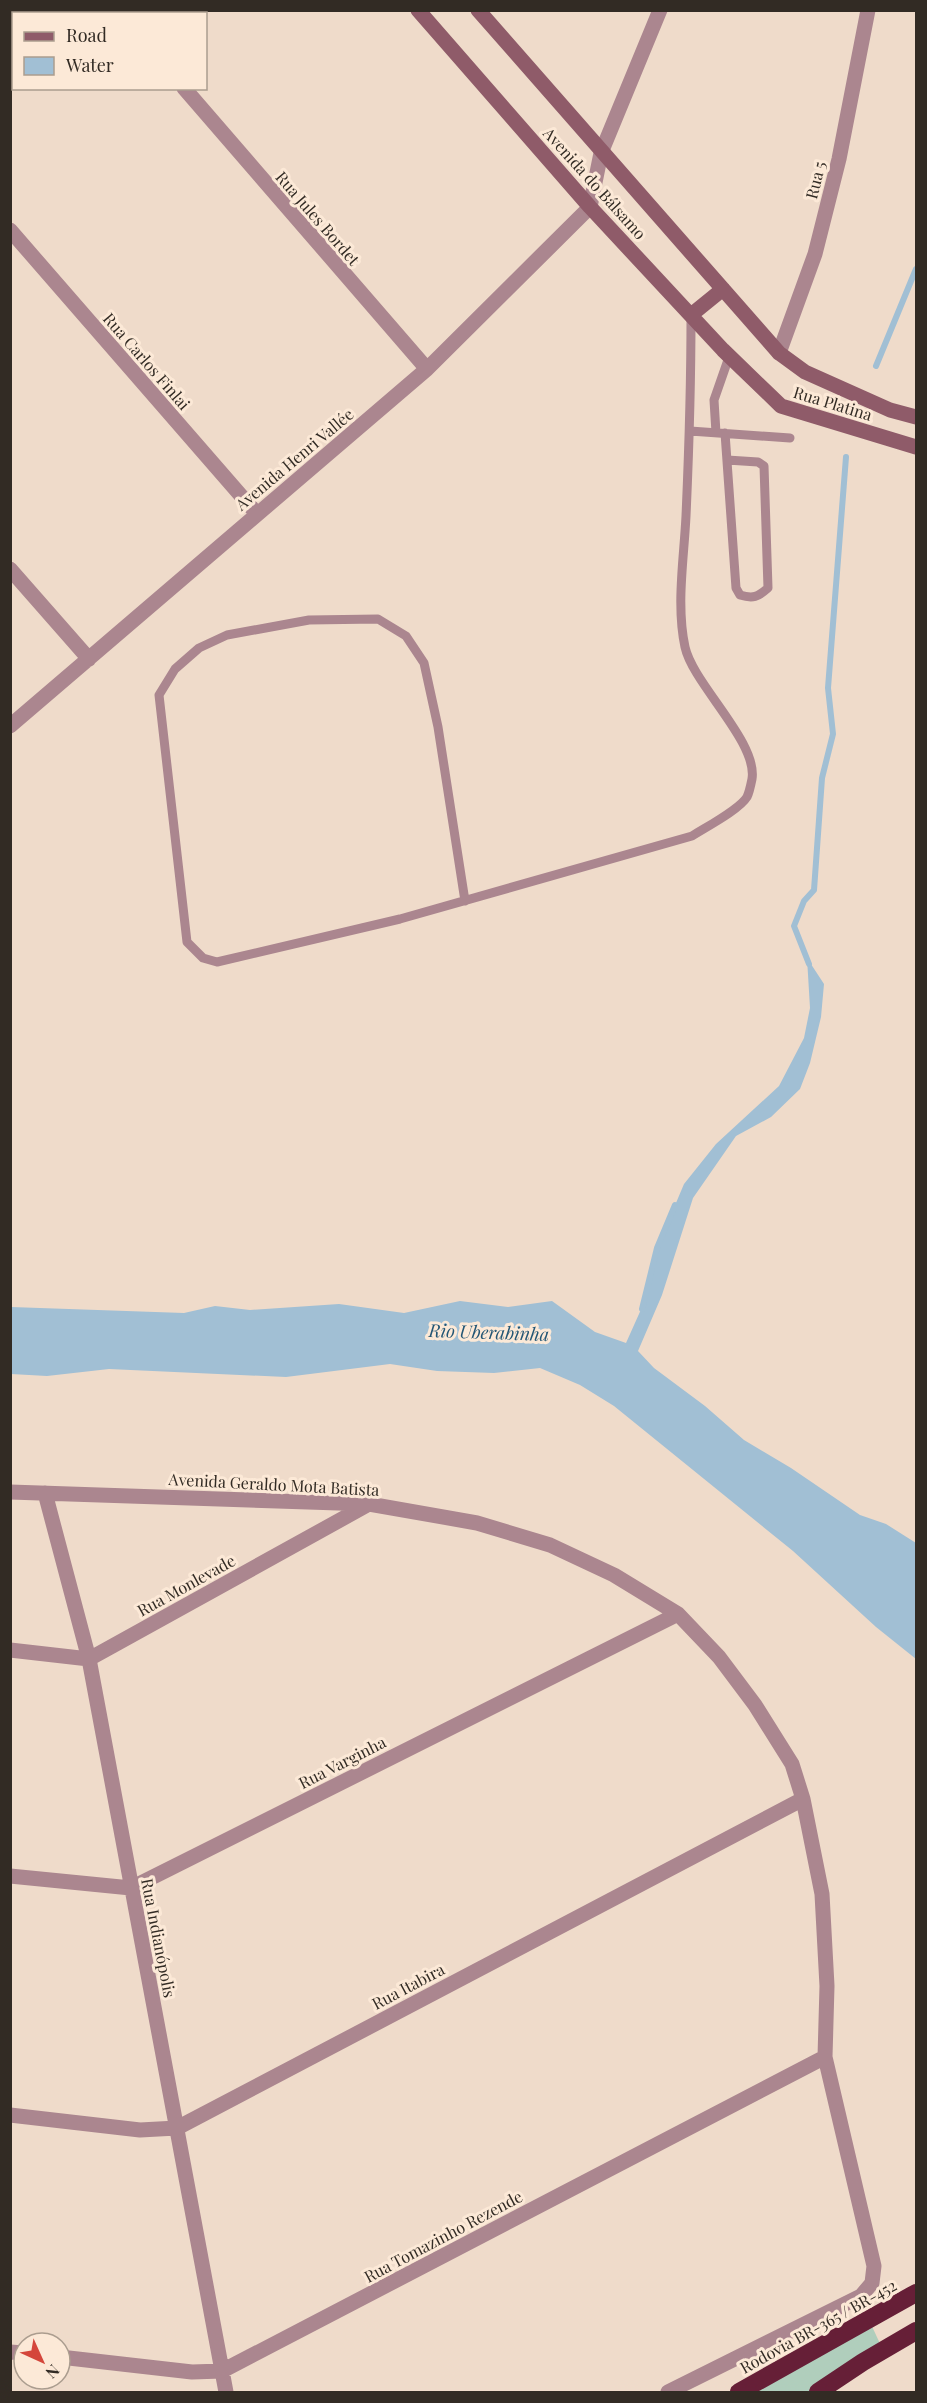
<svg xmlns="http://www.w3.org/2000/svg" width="927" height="2403" font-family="'Playfair Display',serif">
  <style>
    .green { fill: #b0cebc }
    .water { fill: #a1bfd4 }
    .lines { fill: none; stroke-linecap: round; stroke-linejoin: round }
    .stream { stroke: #a1bfd4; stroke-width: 6 }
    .lane { stroke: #ab868f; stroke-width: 9 }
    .street { stroke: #ab868f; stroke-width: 15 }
    .secondary { stroke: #8f5b69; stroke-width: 15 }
    .highway { stroke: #661f37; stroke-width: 18 }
    .labels { text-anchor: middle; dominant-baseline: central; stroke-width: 6; stroke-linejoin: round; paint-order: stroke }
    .street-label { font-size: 16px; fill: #322b24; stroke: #fce9d7 }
    .water-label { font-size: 18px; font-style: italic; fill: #235675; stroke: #fce9d7 }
  </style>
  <rect width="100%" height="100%" fill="#efdbca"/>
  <path class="green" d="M 869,2320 L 883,2350 L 818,2392 L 739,2392 Z"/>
  <path class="water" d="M 807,958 L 824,984 L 821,1017 L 810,1063 L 800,1089 L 771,1117 L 736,1136 L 693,1198 L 662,1295 L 638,1351 L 654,1368 L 705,1406 L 744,1440 L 791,1468 L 860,1515 L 886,1524 L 916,1543 L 916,1659 L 876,1627 L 793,1551 L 614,1406 L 580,1385 L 540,1368 L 494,1373 L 437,1371 L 390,1364 L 286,1377 L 109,1369 L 47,1376 L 11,1374 L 11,1307 L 184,1313 L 215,1306 L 250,1310 L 339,1304 L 404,1313 L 460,1301 L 508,1307 L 552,1301 L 595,1332 L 626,1343 L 643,1305 L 657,1248 L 684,1184 L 716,1144 L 779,1086 L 804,1038 L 810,1008 Z"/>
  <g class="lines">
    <path class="stream" d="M 876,366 L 916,269
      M 809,964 L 794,926 L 804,901 L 814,890 L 822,778 L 833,734 L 828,688 L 846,457
      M 642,1309 L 657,1248 L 675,1205"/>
    <path class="lane" d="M 690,431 L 790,438
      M 716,433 L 714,400 L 729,357
      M 725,433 L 736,588 L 740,595 C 753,599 758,597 768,588 L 764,466 L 758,462 L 727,460
      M 465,901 L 438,727 L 424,663 L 406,636 L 378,619 L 309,620 L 227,635 L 199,648 L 175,669 L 159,695 L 187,942 L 203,958 L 217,962 L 400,919 L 692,836 C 706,827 739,810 747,797 C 749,793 751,784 752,779 C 758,742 693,684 685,647 C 676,605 684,558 686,516 C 689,449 691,383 691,316"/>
    <path class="street" d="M 120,10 L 123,14
      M 184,88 L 427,369
      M 10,230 L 257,514
      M 779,353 L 815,254 L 839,159 L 868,10
      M 10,569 L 89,659
      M 10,726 L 427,369 L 590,207 L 601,153 L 660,10
      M 10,1492 L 369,1504 L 477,1523 L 550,1545 L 614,1575 L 678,1614 L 719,1657 L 755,1705 L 792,1764 L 803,1799 L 822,1894 L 827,1986 L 825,2057 L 874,2266 L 872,2283 L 861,2296 L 668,2392
      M 45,1493 L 89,1659 L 226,2392
      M 10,1650 L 89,1659 L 369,1504
      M 10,1876 L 131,1888 L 678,1614
      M 10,2115 L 140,2130 L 177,2128 L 803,1799
      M 10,2352 L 24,2353
      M 60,2357 L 192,2372 L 222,2371 L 825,2057"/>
    <path class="secondary" d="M 418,10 L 590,207 L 723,350 L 781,406 L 916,447
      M 478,10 L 779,353 L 805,372 L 890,410 L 916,417
      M 691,315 L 723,289"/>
    <path class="highway" d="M 739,2392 L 916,2293
      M 818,2392 L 863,2362 L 916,2331"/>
  </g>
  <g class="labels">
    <g class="street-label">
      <text transform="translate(815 180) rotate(-76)">Rua 5</text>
      <text transform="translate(595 183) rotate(48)">Avenida do Bálsamo</text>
      <text transform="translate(318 218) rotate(49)">Rua Jules Bordet</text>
      <text transform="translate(147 361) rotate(49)">Rua Carlos Finlai</text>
      <text transform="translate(833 403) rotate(17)">Rua Platina</text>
      <text transform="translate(294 459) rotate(-40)">Avenida Henri Vallée</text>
      <text transform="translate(274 1484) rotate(3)">Avenida Geraldo Mota Batista</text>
      <text transform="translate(186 1585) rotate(-29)">Rua Monlevade</text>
      <text transform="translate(342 1762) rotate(-27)">Rua Varginha</text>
      <text transform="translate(159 1938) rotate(79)">Rua Indianópolis</text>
      <text transform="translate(408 1986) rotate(-28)">Rua Itabira</text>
      <text transform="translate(443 2236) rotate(-28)">Rua Tomazinho Rezende</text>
      <text transform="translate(818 2326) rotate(-29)">Rodovia BR-365 / BR-452</text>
    </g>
    <g class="water-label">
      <text transform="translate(489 1332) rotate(2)">Rio Uberabinha</text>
    </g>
  </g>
  <rect width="927" height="2403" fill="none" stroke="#322b24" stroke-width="24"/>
  <rect x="12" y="12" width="195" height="78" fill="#fce9d7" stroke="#ab9d8f" stroke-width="1.5"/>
  <rect x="24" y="32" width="30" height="9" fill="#8f5b69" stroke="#ab9d8f" stroke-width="1.5"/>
  <text x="66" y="42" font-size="18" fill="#322b24">Road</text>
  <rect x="24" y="57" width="30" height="18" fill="#a1bfd4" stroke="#ab9d8f" stroke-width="1.5"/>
  <text x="66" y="72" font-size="18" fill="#322b24">Water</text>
  <g transform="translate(42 2361) rotate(135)"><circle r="28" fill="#fce9d7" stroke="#ab9d8f" stroke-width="1.5"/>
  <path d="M0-4.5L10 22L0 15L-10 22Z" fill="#d4463b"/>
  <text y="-9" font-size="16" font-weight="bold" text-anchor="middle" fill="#322b24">N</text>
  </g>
</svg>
